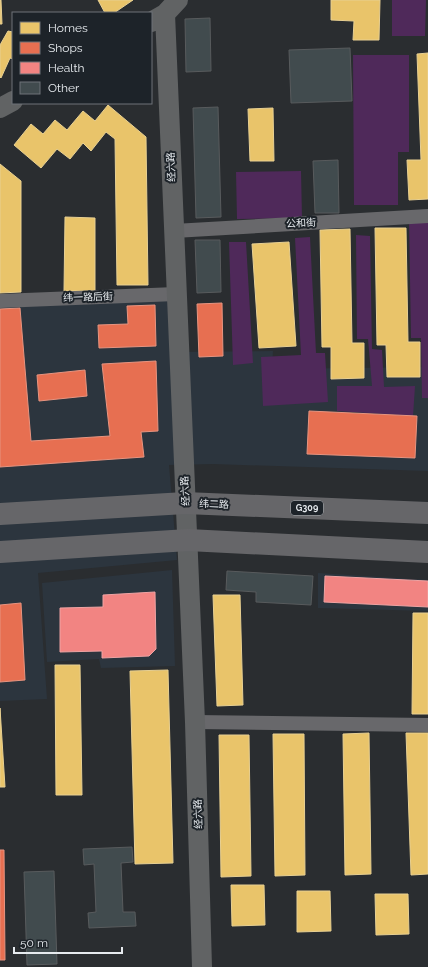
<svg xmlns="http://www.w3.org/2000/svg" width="428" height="967" font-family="Raleway,'Noto Sans SC',sans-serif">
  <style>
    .built { fill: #2c353e }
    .green { fill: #4f295a }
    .homes { fill: #e9c46a; stroke: #e8d092 }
    .shops { fill: #e76f51; stroke: #e79480 }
    .health { fill: #f28482; stroke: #efa3a3 }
    .building { fill: #414b4e; stroke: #585b5d }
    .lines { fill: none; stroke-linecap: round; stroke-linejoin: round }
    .street { stroke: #68686b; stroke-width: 14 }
    .secondary { stroke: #616364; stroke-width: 20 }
    .highway { stroke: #666669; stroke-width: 22 }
    .labels { text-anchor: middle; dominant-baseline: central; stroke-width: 4; stroke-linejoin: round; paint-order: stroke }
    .shield { fill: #1d2329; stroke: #aaafb4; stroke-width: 1 }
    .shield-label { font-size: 9px; font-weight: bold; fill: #e7ebef }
    .street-label { font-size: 10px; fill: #e7ebef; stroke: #1d2329 }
  </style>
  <rect width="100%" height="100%" fill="#2a2d30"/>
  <path class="built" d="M 172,298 L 174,352 L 273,351 L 272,369 L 428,367 L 428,471 L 213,464 L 169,465 L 177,560 L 38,573 L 47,699 L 0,701 L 0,304 Z
    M 172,570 L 175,666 L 101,668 L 99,659 L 47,662 L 42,583 Z
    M 318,573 L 428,580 L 428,611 L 318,608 Z"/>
  <path class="green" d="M 392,0 L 426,0 L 425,36 L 392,36 Z
    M 353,55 L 409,55 L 409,152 L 398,152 L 398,205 L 354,205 Z
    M 301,171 L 302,218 L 237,219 L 236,172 Z
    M 409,219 L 428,219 L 428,398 L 422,398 L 421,338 L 411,338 Z
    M 356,235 L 370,236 L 372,349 L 382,350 L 384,387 L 415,386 L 413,416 L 337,411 L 337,386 L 372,386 L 368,339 L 357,339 Z
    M 310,237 L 316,353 L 325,353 L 328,402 L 263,406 L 261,357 L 301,355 L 295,238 Z
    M 229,242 L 246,242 L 253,363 L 233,365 Z"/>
  <path class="homes" d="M 0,0 L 1,0 L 2,24 L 0,24 Z
    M 98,0 L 133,0 L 114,13 L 105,13 Z
    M 331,0 L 380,0 L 379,40 L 353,40 L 354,21 L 331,20 Z
    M 8,31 L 13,32 L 13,59 L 10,58 L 1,78 L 0,77 L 0,45 Z
    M 428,53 L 428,199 L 409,200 L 407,160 L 421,160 L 417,54 Z
    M 108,105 L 146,137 L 148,285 L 117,285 L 115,139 L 106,132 L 91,151 L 83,143 L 70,159 L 57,149 L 41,168 L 14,145 L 31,124 L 43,134 L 55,120 L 67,130 L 83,111 L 95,121 Z
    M 273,108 L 274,161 L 250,161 L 248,109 Z
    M 0,164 L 21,181 L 21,292 L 0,293 Z
    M 65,217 L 95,218 L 95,291 L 64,291 Z
    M 375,228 L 406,228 L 408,342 L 420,342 L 420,377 L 387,377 L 386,345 L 377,345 Z
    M 350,229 L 352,343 L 364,343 L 364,378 L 331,379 L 331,347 L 322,347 L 320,230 Z
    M 289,242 L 296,346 L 259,348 L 252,244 Z
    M 213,595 L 240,595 L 243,705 L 217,706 Z
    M 413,613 L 428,613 L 428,714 L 412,714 Z
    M 55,665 L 80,665 L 82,795 L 56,795 Z
    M 168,670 L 173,863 L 135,864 L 130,671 Z
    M 0,708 L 5,787 L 0,787 Z
    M 369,733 L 371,874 L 345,875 L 343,734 Z
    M 406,733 L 428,733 L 428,874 L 411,875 Z
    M 273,734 L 304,734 L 305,875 L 275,876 Z
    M 219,735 L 249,735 L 251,876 L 221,877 Z
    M 231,885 L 264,885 L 265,925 L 232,926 Z
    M 297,891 L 330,891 L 331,931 L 297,932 Z
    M 375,894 L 408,894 L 409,934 L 376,935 Z"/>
  <path class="shops" d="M 222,303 L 223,356 L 199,357 L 197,304 Z
    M 155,305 L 156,346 L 99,348 L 98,325 L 128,324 L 127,306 Z
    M 20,308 L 31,441 L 110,436 L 102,364 L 156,361 L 158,431 L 141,432 L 144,457 L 0,467 L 0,309 Z
    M 85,370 L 87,396 L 39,401 L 37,375 Z
    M 309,411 L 417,416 L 415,458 L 307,454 Z
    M 21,603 L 25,680 L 0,682 L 0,605 Z
    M 0,850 L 4,850 L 5,960 L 0,960 Z"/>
  <path class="health" d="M 325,576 L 428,581 L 428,607 L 324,602 Z
    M 155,592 L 156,649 L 149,656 L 102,658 L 102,651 L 60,652 L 60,608 L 103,607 L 103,595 Z"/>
  <path class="building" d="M 210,18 L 211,71 L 186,72 L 185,19 Z
    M 350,48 L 352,101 L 291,103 L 289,50 Z
    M 218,107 L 221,217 L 196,218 L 193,108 Z
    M 338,160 L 339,213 L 315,213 L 313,161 Z
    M 195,240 L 220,240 L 221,292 L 197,293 Z
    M 227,571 L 313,576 L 311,605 L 256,602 L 256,592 L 226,590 Z
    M 132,847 L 133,862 L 121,863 L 123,912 L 135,912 L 136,926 L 89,928 L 88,913 L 96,912 L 94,864 L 84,865 L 83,849 Z
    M 54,871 L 57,964 L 27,965 L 24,872 Z"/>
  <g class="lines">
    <path class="street" d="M 174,231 L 428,216
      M 0,301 L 176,294
      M 195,722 L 428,725"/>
    <path class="secondary" d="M 165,14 L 195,722 L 202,967
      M 151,22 L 165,14 L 178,0
      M 0,108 L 13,101"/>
    <path class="highway" d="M 0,514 L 185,503 L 428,513
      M 0,552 L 188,540 L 428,552"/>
  </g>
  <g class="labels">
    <rect class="shield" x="291" y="501" width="32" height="14" rx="3"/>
    <g class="shield-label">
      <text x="307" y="508">G309</text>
    </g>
    <g class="street-label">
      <text transform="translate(171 167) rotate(-92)">经六路</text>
      <text transform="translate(301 223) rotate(-3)">公和街</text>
      <text transform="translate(88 297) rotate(-2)">纬一路后街</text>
      <text transform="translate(185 491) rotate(-93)">经六路</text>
      <text transform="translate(214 504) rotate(2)">纬二路</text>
      <text transform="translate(198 814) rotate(-92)">经六路</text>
    </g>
  </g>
  <rect x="12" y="12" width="140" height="92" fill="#1d2329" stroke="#6e7378"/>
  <rect x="20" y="22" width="20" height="12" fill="#e9c46a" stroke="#6e7378"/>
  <text x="48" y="32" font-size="12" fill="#e7ebef">Homes</text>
  <rect x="20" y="42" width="20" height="12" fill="#e76f51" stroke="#6e7378"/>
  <text x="48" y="52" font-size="12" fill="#e7ebef">Shops</text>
  <rect x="20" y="62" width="20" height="12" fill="#f28482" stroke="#6e7378"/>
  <text x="48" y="72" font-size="12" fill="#e7ebef">Health</text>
  <rect x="20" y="82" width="20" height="12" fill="#414b4e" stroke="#6e7378"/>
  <text x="48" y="92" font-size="12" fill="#e7ebef">Other</text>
  <path d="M14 947v6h108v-6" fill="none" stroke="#e7ebef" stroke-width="2"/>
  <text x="20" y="947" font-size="12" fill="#e7ebef" stroke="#1d2329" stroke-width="3" paint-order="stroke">50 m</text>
</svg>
